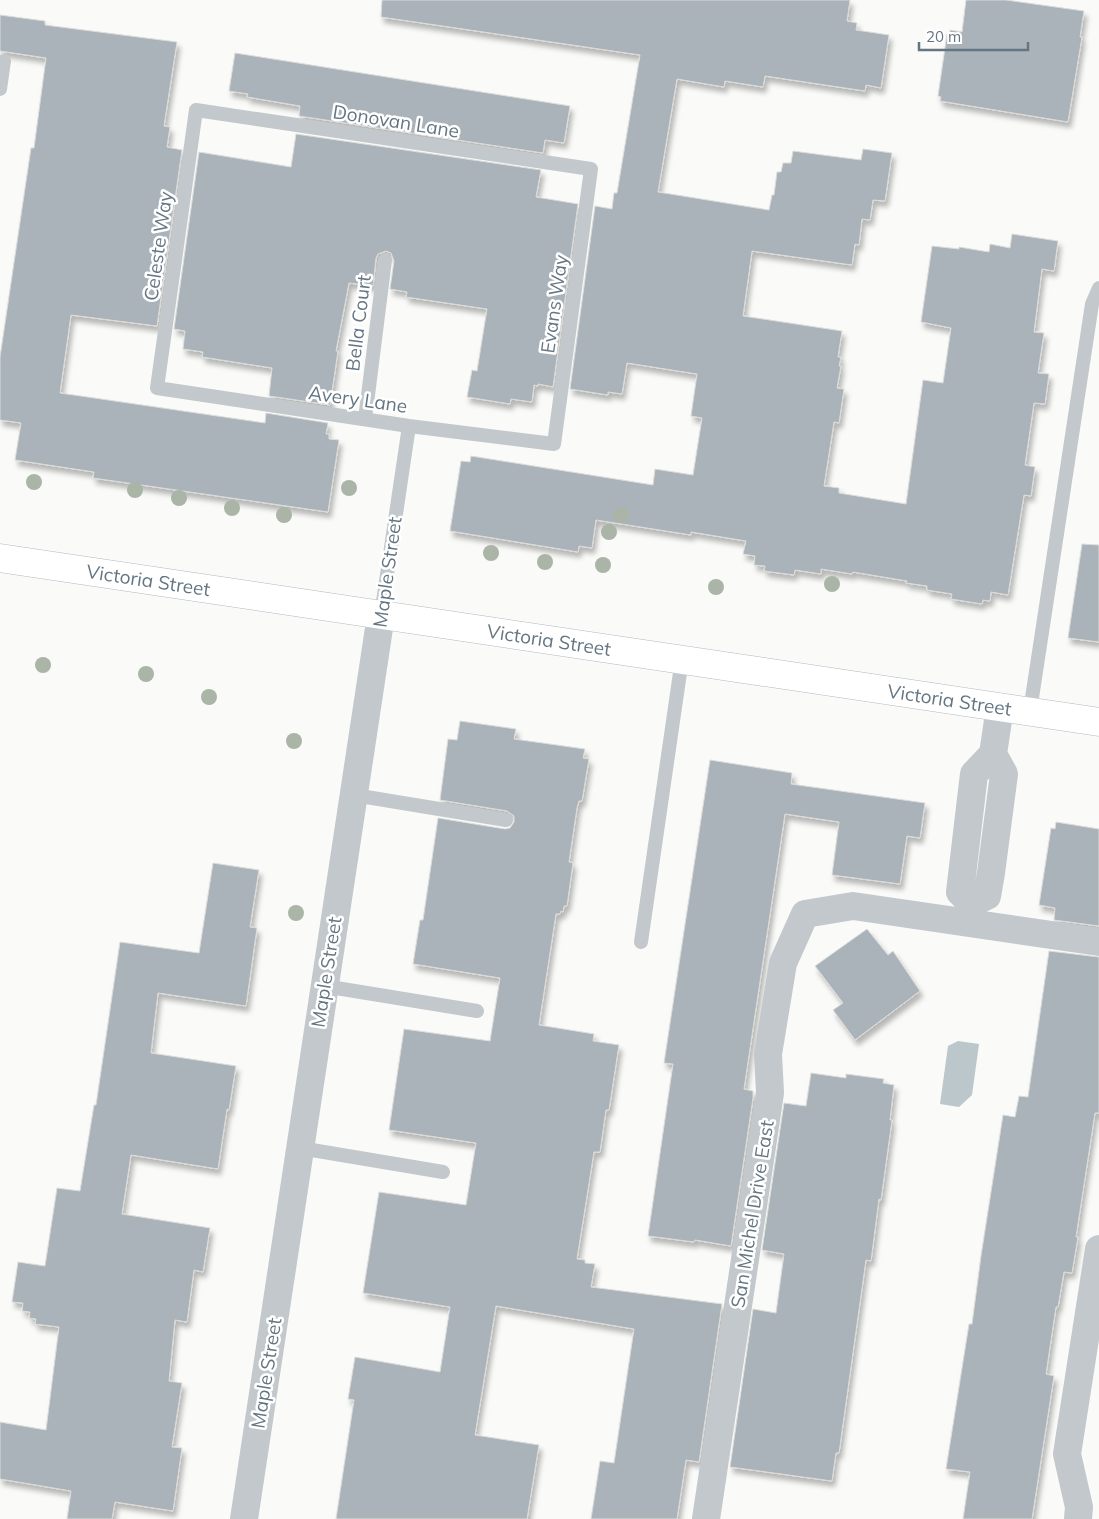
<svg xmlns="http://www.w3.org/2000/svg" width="1099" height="1519" font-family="Mulish,sans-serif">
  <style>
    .water { fill: #bbc7cb }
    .building { fill: #aab3b9; stroke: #dcdcda; filter: url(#shadow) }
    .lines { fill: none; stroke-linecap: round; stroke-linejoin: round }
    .secondary-casing { stroke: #b3babf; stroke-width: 29 }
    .lane { stroke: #c3c8cc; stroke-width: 14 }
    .street { stroke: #c3c8cc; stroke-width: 28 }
    .secondary { stroke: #fff; stroke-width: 28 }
    .tree { fill: #aab4a7 }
    .labels { text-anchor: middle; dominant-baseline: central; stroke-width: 5; stroke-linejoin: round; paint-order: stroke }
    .street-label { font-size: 19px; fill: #657683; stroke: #fff }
  </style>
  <defs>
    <filter id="shadow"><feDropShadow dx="3" dy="5.5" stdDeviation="2.5" flood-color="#0004"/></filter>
  </defs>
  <rect width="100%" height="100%" fill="#fafaf8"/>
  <path class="water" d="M 958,1041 L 979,1044 L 972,1095 L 959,1107 L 940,1104 L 948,1046 Z"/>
  <path class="building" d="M 382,0 L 850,0 L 847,21 L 857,23 L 856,30 L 889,35 L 881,88 L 866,85 L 865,91 L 765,76 L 763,87 L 725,81 L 724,87 L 677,79 L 658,192 L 769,210 L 772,195 L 774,195 L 777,172 L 781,172 L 783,163 L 791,163 L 793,151 L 861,160 L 863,149 L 892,153 L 885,201 L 873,200 L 870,220 L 862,219 L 859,245 L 855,244 L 852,265 L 752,251 L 743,316 L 842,331 L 838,357 L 841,357 L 839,366 L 841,366 L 837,388 L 844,389 L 839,423 L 834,422 L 824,486 L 839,488 L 839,493 L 906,504 L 923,380 L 943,383 L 951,328 L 921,322 L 932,246 L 959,249 L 959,247 L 989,252 L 990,244 L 1010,248 L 1012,234 L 1058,241 L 1054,271 L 1042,269 L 1034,332 L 1044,333 L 1038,373 L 1049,374 L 1045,404 L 1034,403 L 1025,465 L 1035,467 L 1031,496 L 1024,495 L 1008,595 L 991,592 L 990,601 L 983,600 L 982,604 L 951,599 L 952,594 L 927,590 L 927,586 L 906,583 L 907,581 L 853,572 L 852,574 L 821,569 L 821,574 L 795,570 L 794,575 L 764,571 L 765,566 L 754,565 L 755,556 L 743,554 L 746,541 L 691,532 L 691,535 L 596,520 L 592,548 L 579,546 L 578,552 L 450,531 L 461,461 L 470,462 L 471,456 L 653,485 L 655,469 L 693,475 L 702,418 L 691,416 L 697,374 L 627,363 L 622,394 L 608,392 L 608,395 L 570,389 L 595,206 L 612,209 L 614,193 L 617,193 L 640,55 L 381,17 Z
    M 966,0 L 1006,0 L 1084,11 L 1080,37 L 1082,37 L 1068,122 L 940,101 L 941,97 L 938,96 L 947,34 L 950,34 L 950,30 L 962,32 Z
    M 0,15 L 45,21 L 45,25 L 177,42 L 164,126 L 170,127 L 167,147 L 182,150 L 157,326 L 71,315 L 60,393 L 265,423 L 266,413 L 328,423 L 326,434 L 329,434 L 329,439 L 339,440 L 328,512 L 93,478 L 94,472 L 15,460 L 21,423 L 0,420 L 0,357 L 31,148 L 34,148 L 46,58 L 0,51 Z
    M 235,53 L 570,106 L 564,143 L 545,140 L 543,153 L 299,116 L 300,106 L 247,97 L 248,94 L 229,91 Z
    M 296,134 L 541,170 L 536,197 L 578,204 L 553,387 L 538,384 L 538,386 L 534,385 L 532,402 L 511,399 L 510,404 L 467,397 L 472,370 L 477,371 L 487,309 L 406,297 L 407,292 L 390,289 L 394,261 L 391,253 L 386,251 L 378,254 L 376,258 L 373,286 L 349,283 L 336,351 L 338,351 L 330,405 L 269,396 L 272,368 L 202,357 L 203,352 L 183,349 L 185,331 L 174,329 L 199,152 L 291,167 Z
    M 1082,544 L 1099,545 L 1099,642 L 1068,638 Z
    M 460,721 L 516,729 L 514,739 L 585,749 L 583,758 L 589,759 L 582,801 L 579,801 L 577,808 L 569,862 L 573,863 L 567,906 L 564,906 L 563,912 L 561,911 L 560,914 L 556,914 L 539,1025 L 594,1034 L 593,1041 L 619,1045 L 609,1110 L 606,1110 L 600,1152 L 594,1152 L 577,1259 L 585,1260 L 585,1263 L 595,1264 L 591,1287 L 722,1304 L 699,1462 L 686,1460 L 677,1519 L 591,1519 L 600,1461 L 614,1463 L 634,1329 L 496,1306 L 475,1435 L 539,1445 L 527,1519 L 336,1519 L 354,1400 L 348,1399 L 355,1357 L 440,1372 L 450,1307 L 363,1293 L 379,1192 L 466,1205 L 476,1143 L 389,1130 L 404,1029 L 490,1041 L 500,978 L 413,964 L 420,920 L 423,920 L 438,818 L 505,829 L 510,828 L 514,822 L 514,816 L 507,811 L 440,800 L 448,739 L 457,740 Z
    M 710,760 L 792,773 L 791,784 L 925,803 L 920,838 L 907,836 L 900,884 L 832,875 L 839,822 L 785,814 L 744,1089 L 753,1091 L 753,1098 L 731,1246 L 695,1240 L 694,1242 L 648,1236 L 673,1064 L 664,1063 Z
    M 1056,822 L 1099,829 L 1099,926 L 1054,920 L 1055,908 L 1039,905 L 1051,828 L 1055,829 Z
    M 213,863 L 259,870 L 250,927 L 257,928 L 246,1006 L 158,993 L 151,1053 L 236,1066 L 229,1110 L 227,1109 L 218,1169 L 131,1155 L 122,1214 L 210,1228 L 203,1272 L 194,1270 L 187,1322 L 175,1320 L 169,1381 L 182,1383 L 172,1447 L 182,1448 L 173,1511 L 115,1502 L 112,1519 L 67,1519 L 71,1491 L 0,1479 L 0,1422 L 46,1430 L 59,1327 L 35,1324 L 36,1319 L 29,1318 L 30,1312 L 22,1311 L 23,1303 L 12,1302 L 18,1262 L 45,1266 L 57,1188 L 80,1191 L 94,1105 L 96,1105 L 120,942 L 199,953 Z
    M 867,929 L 888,955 L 893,951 L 920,991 L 855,1040 L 833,1010 L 843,1003 L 815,966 Z
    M 1049,951 L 1099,957 L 1099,1113 L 1095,1113 L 1076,1237 L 1078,1237 L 1072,1273 L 1064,1272 L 1058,1307 L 1056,1307 L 1046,1374 L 1054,1376 L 1032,1519 L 963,1519 L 970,1472 L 946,1469 L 969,1324 L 972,1324 L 981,1256 L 1003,1115 L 1015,1117 L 1019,1096 L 1028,1097 Z
    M 811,1073 L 846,1078 L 846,1074 L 884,1079 L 883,1083 L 894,1085 L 890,1120 L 892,1120 L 881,1200 L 879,1199 L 871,1261 L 866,1260 L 839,1453 L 836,1453 L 832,1481 L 730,1467 L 753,1309 L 776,1313 L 784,1254 L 762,1250 L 784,1103 L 806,1106 Z"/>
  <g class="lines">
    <g class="secondary-casing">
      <g id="secondary">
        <path id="s1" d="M 0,558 L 1099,722"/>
      </g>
    </g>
    <path class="lane" d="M 0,89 L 4,61
      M 196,110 L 591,169 L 554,444 L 409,426 L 157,388 Z
      M 365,419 L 385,260
      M 381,615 L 409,426
      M 1030,711 L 1092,304 L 1099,288
      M 354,795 L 506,820
      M 641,942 L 682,659
      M 324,986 L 477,1011
      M 300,1148 L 443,1172"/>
    <path class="street" d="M 971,903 L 960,892 L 974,774 L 993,754 L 1000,707
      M 971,903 L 987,896 L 991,873 L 1004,774 L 993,754
      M 244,1519 L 381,615
      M 706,1519 L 770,1093 L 768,1054 L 783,963 L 805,914 L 853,906 L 1099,942
      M 1078,1519 L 1079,1507 L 1067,1454 L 1099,1249"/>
    <use href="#secondary" class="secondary"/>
  </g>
  <g class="tree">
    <circle cx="34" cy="482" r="8"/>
    <circle cx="349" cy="488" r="8"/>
    <circle cx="135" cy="490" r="8"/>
    <circle cx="179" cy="498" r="8"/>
    <circle cx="232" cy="508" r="8"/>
    <circle cx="284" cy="515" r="8"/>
    <circle cx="621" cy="515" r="8"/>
    <circle cx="609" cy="532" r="8"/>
    <circle cx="491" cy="553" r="8"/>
    <circle cx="545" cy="562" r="8"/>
    <circle cx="603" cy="565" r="8"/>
    <circle cx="832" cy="584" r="8"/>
    <circle cx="716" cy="587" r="8"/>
    <circle cx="43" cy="665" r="8"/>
    <circle cx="146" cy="674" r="8"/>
    <circle cx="209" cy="697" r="8"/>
    <circle cx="294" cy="741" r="8"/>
    <circle cx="296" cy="913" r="8"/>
  </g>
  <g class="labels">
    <g class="street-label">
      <text transform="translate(396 121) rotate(9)">Donovan Lane</text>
      <text transform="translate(158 246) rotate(-82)">Celeste Way</text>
      <text transform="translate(554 304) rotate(-82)">Evans Way</text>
      <text transform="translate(358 323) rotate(-83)">Bella Court</text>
      <text transform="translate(358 399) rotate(8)">Avery Lane</text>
      <text transform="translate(387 572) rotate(-82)">Maple Street</text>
      <text stroke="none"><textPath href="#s1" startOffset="150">Victoria Street</textPath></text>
      <text stroke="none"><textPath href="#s1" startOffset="555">Victoria Street</textPath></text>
      <text stroke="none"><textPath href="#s1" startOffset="960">Victoria Street</textPath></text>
      <text transform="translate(326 972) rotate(-81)">Maple Street</text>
      <text transform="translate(752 1214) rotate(-81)">San Michel Drive East</text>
      <text transform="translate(266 1373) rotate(-81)">Maple Street</text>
    </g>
  </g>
  <path d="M919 42v8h109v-8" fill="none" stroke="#657683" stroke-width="2.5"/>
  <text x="926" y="42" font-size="15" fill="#657683" stroke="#ffffff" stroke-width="4" paint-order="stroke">20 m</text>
</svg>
